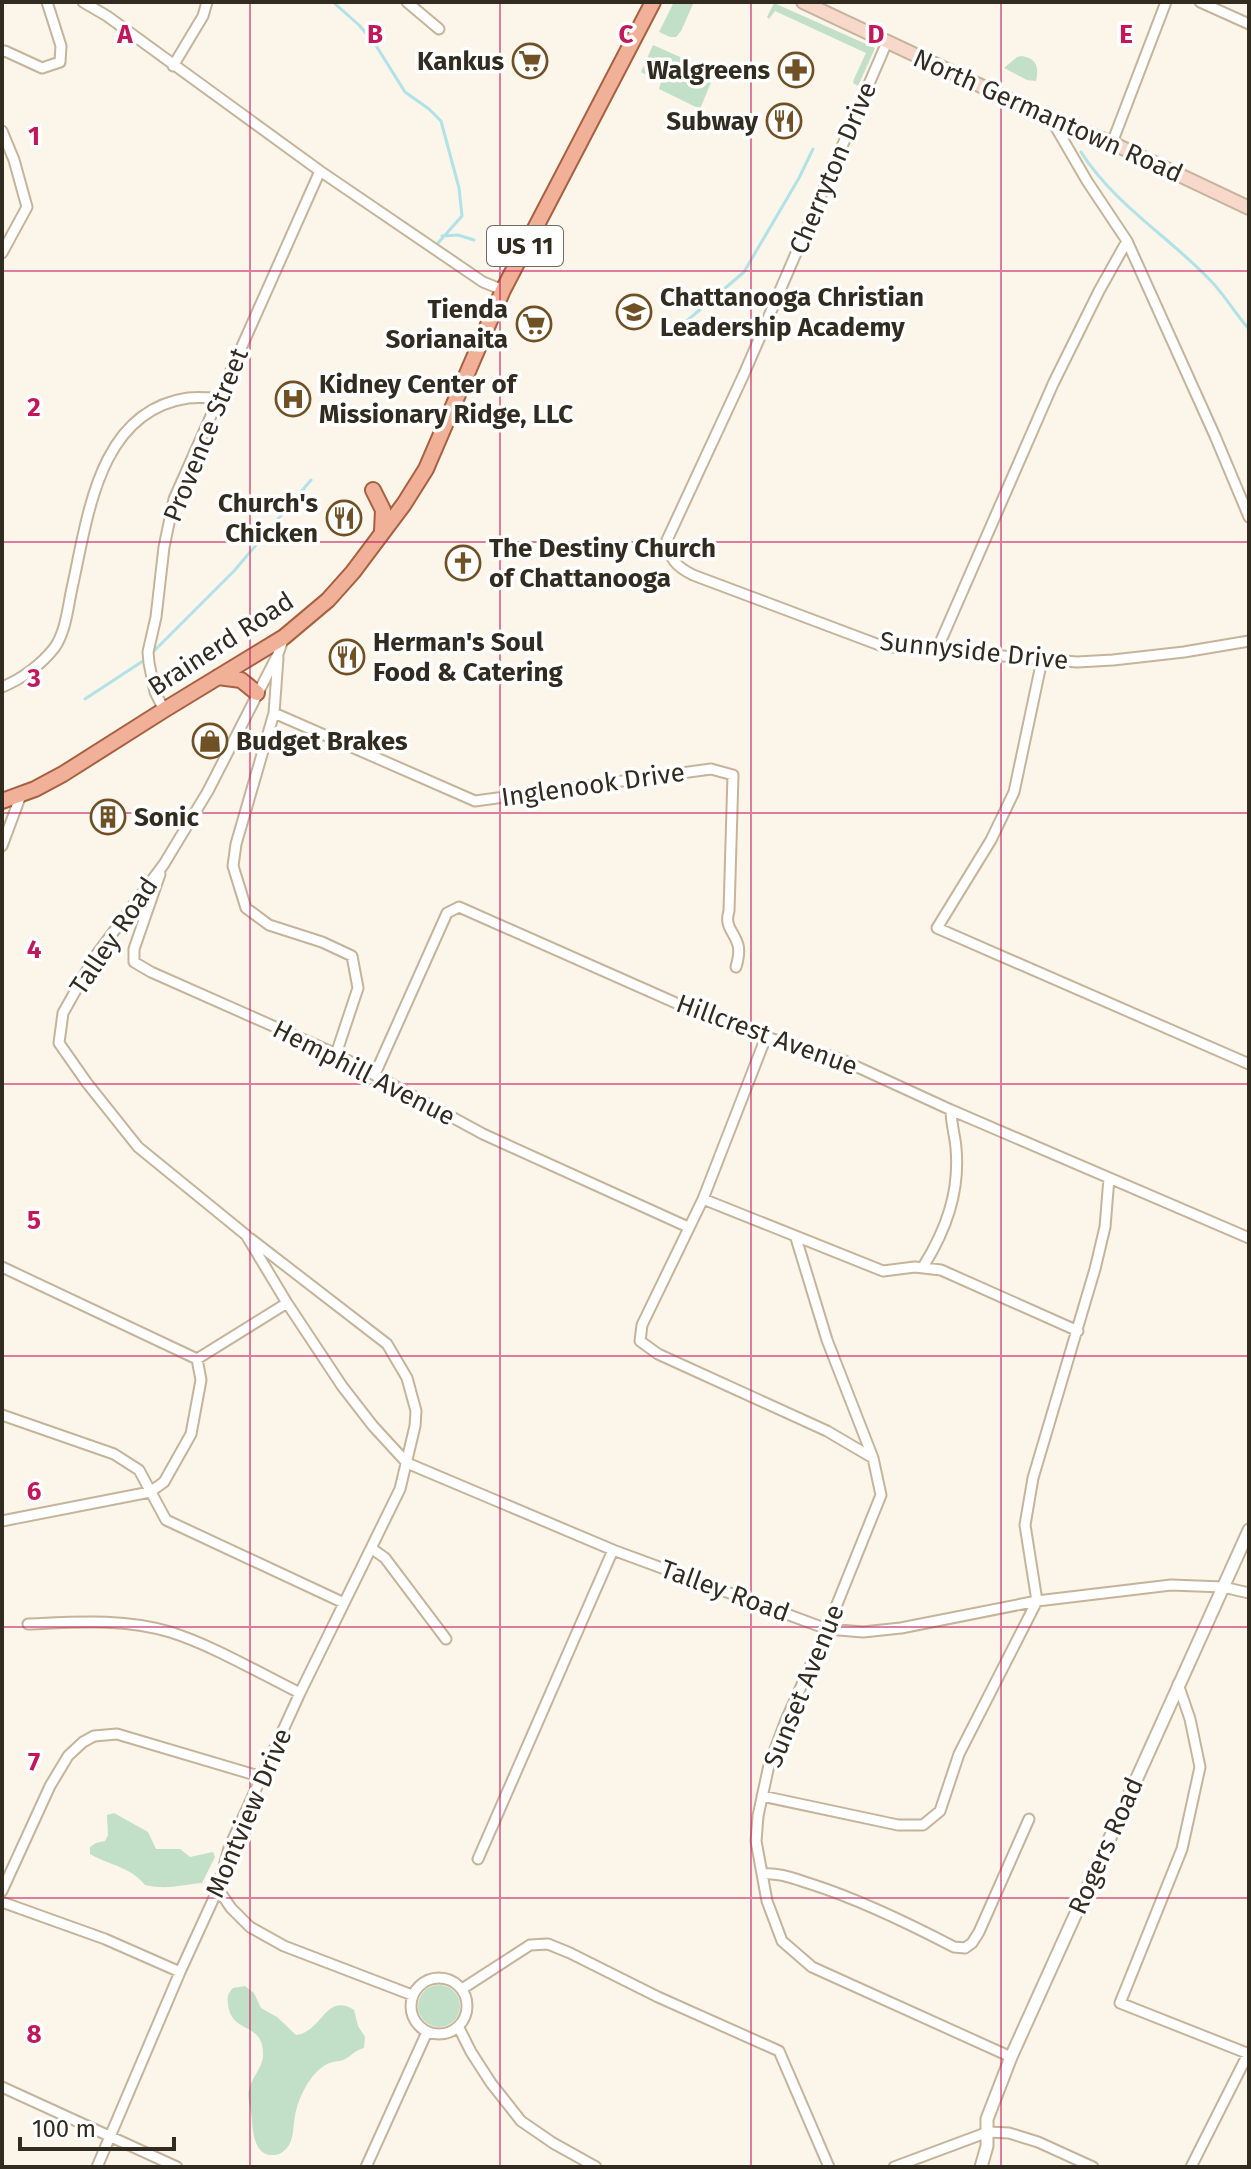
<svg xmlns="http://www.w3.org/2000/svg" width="1251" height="2169" font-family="'Fira Sans',sans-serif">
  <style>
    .green { fill: #c2dfc7 }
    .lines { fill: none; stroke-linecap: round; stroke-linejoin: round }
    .stream { stroke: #b0e2e7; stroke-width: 3 }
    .minor-casing { stroke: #c5b49a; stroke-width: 13 }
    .tertiary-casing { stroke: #c5b49a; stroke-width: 15 }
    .secondary-casing { stroke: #c5b49a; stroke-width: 16 }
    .primary-casing { stroke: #a86041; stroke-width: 18 }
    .minor { stroke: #fff; stroke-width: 9 }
    .tertiary { stroke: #fff; stroke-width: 11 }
    .secondary { stroke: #f8d8cb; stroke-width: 12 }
    .primary { stroke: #f1b198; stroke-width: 14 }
    .grid { fill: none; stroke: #c2185b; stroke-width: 2; stroke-opacity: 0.55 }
    .labels { text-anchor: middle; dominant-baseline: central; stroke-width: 7; stroke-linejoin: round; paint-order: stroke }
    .shield { fill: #fff; stroke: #706b63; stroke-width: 2 }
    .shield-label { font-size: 24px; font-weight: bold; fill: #322b20 }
    .poi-label { font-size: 26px; font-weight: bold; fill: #322b20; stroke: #fff; text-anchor: start }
    .street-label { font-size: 26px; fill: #322b20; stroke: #fff }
    .grid-label { font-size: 26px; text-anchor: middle; font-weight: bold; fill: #c2185b; stroke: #fff; stroke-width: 7; stroke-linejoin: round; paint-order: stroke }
  </style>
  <rect width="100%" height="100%" fill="#fcf5ea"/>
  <path class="green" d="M 674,2 L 694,2 L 681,31 L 676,37 L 670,37 L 659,32 Z
    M 774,3 L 875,48 L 858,86 L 853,83 L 854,79 L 866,53 L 775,11 L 769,19 L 767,17 Z
    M 653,45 L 723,76 L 726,79 L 712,80 L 700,109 L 659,89 L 661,82 L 641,72 Z
    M 1022,56 C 1037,59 1039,67 1036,81 L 1027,80 L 1004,68 L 1017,57 Z
    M 114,1813 L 148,1832 L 156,1849 L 180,1849 L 190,1857 L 213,1852 L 215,1857 L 202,1883 C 179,1885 167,1890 145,1885 C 131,1867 109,1865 90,1854 L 90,1847 L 96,1843 L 105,1841 L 108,1835 L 107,1815 Z
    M418 2006a21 21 0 1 1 42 0a21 21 0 1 1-42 0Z
    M 245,1986 L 254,1993 L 261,2008 L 277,2017 L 296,2035 C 323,2032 325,1992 354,2010 L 358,2026 L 365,2037 L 364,2048 C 353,2051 351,2057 343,2060 C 335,2062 328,2062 321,2068 C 308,2078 298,2099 295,2116 C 293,2125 294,2137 289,2145 C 286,2150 280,2155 274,2155 C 252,2157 253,2127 251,2112 C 250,2104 247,2097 249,2089 C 252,2077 263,2067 263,2055 C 264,2021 231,2035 228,2004 C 227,1997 228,1993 233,1988 Z"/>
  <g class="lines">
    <path class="stream" d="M 333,2 L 359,25 L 375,44 L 405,92 L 429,109 L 441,121 L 459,188 L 462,216 L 438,243
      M 1081,152 C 1114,204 1168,236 1210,280 C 1225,295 1235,314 1249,329
      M 442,236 L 458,235 L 474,240
      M 668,337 L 744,272 L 799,178 L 813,149
      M 151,654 L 234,571 L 311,480
      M 85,699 L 146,659"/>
    <g class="minor-casing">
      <path id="minor" d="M 83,2 L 107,16 L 320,171 L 483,282 L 503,290
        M 407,2 L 439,29
        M 1200,2 L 1249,24
        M 887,42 L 744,374 L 667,540 C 670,559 675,566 693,575 L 882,646 L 1077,662 L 1113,660 L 1184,652 L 1249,641
        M 2,52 L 5,51 L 42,68 L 60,62 L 61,46 L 47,2
        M 173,66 L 203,16 L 207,2
        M 1051,119 L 1087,181 L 1127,241 L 1215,436 L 1249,517
        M 2,131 L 14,160 L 27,207 L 2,253
        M 1112,143 L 1166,2
        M 284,637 L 278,654 L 208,791 L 164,864 L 94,958 L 63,1013 L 59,1043 L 87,1083 L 138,1147 L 246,1235 L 287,1303 L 342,1386 L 373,1426 L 407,1463 L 613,1550 L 827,1629 L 863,1632 L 901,1628 L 1037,1601 L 1171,1585 L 1223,1587 L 1249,1593
        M 936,652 L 1053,384 L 1099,291 L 1127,241
        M 278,658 L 274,713 L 236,844 L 233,866 L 246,908 L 269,925 L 322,942 L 352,956 L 358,988 L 336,1054
        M 1042,660 L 1014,792 L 991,840 L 937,928 L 1249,1064
        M 2,687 C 22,679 42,664 55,647 C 66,631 68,606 72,588 C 88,517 98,411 188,398 C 198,397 208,398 218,398
        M 164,710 L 155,692 L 149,663 L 148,652 L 156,617 L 164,547 L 174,499 L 320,171
        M 274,713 L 475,801 L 711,769 L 733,775 L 729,911 C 724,927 734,931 738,945 C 740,952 738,960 736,967
        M 2,846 L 21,795
        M 160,874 L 134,949 L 134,962 L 151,972 L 336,1054 L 483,1134 L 688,1227
        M 766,1037 L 703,1199 L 642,1325 L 640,1341 L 658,1354 L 827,1431 L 873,1458
        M 375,1074 L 447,913 L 459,907 L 703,1015 L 766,1037 L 840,1059 L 951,1110 L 1249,1238
        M 703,1199 L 883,1271 L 915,1267 L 941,1270 L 1078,1331
        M 796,1238 L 827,1340 L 873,1458 L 881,1495 L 827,1629 L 786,1720 L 769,1765 L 758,1816 L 756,1841 L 767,1901 L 782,1941 L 812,1967 L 1011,2057
        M 2,1267 L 197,1359
        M 923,1267 C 946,1230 960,1192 956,1148 C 955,1135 951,1124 951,1110
        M 2,1415 L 114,1454 L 139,1470 L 166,1520 L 344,1603
        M 2,1521 L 150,1492 L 164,1482 L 191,1434 L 201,1380 L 197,1359 L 287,1303
        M 371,1548 L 385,1558 L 446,1639
        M 28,1624 C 75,1622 124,1618 170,1632 C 212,1645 261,1674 300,1693
        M 1178,1684 L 1190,1719 L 1200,1767 L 1182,1849 L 1120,2003 L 1249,2054
        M 762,1796 L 898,1825 L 923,1825 L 940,1811 L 959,1754 L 1037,1601 L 1025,1525 L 1033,1478 L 1095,1269 L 1105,1227 L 1109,1178
        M 478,1859 L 613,1550
        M 762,1874 C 778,1872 795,1879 811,1884 C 861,1900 908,1923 954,1947 L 965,1948 L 972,1943 L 979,1932 L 1029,1819
        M 218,1889 L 231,1908 L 250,1927 L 284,1946 L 412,1995
        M 2,1891 L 50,1786 L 68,1756 L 83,1742 L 94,1736 L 117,1734 L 262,1777
        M 2,1902 L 105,1939 L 180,1972
        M411 2006a28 28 0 1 1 56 0a28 28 0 1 1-56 0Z
        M 462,1989 L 530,1945 L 548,1944 L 570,1953 L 658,1997 L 779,2051 L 829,2167
        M 459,2028 L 471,2052 L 491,2083 L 521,2121 L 553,2143 L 596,2167
        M 2,2087 L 177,2167
        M 97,2167 L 180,1972 L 218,1889 L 229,1848 L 300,1693 L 400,1489 L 415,1426 L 416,1411 L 407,1378 L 387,1344 L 251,1239
        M 366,2167 L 427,2032
        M 894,2167 L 988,2132 L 1009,2133 L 1038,2142 L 1093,2167
        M 1191,2167 L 1249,2052"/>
    </g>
    <g class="tertiary-casing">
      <path id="tertiary" d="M 981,2167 L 987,2146 L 987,2119 L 1011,2057 L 1249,1530"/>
    </g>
    <g class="secondary-casing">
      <path id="secondary" d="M 803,2 L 1051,119 L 1112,143 L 1249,208"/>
    </g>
    <g class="primary-casing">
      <path id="primary" d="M 373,490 L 383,510 L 382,531
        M 218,677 L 241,680 L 257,693
        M 2,801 L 35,789 L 63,774 L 164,710 L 284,637 L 328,600 L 353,572 L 404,504 L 426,469 L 503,290 L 653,2"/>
    </g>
    <use href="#minor" class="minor"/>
    <use href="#tertiary" class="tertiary"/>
    <use href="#secondary" class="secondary"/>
    <use href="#primary" class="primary"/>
  </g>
  <path class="grid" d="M 250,2 L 250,2167M 500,2 L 500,2167M 751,2 L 751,2167M 1001,2 L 1001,2167M 2,271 L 1249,271M 2,542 L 1249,542M 2,813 L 1249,813M 2,1084 L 1249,1084M 2,1356 L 1249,1356M 2,1627 L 1249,1627M 2,1898 L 1249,1898"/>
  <defs>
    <g id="supermarket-ring" transform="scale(1.8)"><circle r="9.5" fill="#fff" stroke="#6f5125" stroke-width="1.5"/><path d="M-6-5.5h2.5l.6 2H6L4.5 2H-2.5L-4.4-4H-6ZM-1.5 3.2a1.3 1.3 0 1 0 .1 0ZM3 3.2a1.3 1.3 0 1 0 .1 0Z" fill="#6f5125"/></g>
    <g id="pharmacy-ring" transform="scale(1.8)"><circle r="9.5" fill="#fff" stroke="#6f5125" stroke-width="1.5"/><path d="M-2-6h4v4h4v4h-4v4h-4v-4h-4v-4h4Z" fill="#6f5125"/></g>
    <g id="restaurant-ring" transform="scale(1.8)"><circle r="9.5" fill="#fff" stroke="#6f5125" stroke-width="1.5"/><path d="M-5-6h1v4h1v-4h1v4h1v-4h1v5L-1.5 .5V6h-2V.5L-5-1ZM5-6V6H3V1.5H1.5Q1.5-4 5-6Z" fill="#6f5125"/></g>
    <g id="school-ring" transform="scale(1.8)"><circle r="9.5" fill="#fff" stroke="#6f5125" stroke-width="1.5"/><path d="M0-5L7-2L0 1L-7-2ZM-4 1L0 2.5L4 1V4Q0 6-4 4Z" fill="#6f5125"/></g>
    <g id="hospital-ring" transform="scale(1.8)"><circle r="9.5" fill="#fff" stroke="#6f5125" stroke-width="1.5"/><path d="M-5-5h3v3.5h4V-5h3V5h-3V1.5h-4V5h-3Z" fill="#6f5125"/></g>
    <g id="church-ring" transform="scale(1.8)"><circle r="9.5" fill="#fff" stroke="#6f5125" stroke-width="1.5"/><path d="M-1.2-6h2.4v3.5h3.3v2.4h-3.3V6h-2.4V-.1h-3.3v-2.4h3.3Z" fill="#6f5125"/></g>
    <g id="shop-ring" transform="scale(1.8)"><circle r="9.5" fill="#fff" stroke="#6f5125" stroke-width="1.5"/><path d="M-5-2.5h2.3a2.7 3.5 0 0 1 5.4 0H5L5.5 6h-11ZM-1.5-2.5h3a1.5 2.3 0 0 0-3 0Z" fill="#6f5125"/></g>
    <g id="building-ring" transform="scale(1.8)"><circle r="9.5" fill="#fff" stroke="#6f5125" stroke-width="1.5"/><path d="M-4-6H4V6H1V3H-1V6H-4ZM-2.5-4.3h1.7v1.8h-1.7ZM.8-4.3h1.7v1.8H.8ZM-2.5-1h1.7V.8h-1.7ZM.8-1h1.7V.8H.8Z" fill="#6f5125"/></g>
  </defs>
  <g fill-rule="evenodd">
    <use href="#supermarket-ring" x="530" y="61"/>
    <use href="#pharmacy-ring" x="796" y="70"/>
    <use href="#restaurant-ring" x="784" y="121"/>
    <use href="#school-ring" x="634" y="312"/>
    <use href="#supermarket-ring" x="534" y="324"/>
    <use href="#hospital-ring" x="293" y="399"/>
    <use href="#restaurant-ring" x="344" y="518"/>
    <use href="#church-ring" x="463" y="563"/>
    <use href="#restaurant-ring" x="347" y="657"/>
    <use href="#shop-ring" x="210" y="741"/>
    <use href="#building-ring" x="108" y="817"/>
  </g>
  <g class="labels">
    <rect class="shield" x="487" y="226" width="76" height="40" rx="6"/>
    <g class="shield-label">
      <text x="525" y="246">US 11</text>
    </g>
    <g class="poi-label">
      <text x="504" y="61" text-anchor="end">Kankus</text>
      <text x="770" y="70" text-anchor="end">Walgreens</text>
      <text x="758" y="121" text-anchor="end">Subway</text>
      <text x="660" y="297">Chattanooga Christian<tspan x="660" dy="30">Leadership Academy</tspan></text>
      <text x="508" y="309" text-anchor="end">Tienda<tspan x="508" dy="30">Sorianaita</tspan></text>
      <text x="319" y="384">Kidney Center of<tspan x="319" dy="30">Missionary Ridge, LLC</tspan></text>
      <text x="318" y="503" text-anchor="end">Church's<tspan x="318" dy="30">Chicken</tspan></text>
      <text x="489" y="548">The Destiny Church<tspan x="489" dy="30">of Chattanooga</tspan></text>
      <text x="373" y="642">Herman's Soul<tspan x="373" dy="30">Food &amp; Catering</tspan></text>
      <text x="236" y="741">Budget Brakes</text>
      <text x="134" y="817">Sonic</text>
    </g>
    <g class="street-label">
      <text transform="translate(1048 116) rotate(24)">North Germantown Road</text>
      <text transform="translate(833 168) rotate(-67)">Cherryton Drive</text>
      <text transform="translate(206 435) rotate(-68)">Provence Street</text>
      <text transform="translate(221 644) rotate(-33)">Brainerd Road</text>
      <text transform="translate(974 651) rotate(6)">Sunnyside Drive</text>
      <text transform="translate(593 785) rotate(-8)">Inglenook Drive</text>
      <text transform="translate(114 936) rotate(-56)">Talley Road</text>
      <text transform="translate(767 1035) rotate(20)">Hillcrest Avenue</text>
      <text transform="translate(364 1073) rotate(27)">Hemphill Avenue</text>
      <text transform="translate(725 1591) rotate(20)">Talley Road</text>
      <text transform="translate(804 1686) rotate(-68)">Sunset Avenue</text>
      <text transform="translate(249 1813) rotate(-67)">Montview Drive</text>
      <text transform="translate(1106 1846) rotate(-66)">Rogers Road</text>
    </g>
  </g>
  <g class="grid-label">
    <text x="125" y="43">A</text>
    <text x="375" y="43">B</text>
    <text x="626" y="43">C</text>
    <text x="876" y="43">D</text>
    <text x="1126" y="43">E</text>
    <text x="34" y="145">1</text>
    <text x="34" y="416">2</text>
    <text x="34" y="687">3</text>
    <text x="34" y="958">4</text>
    <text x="34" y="1229">5</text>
    <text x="34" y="1500">6</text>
    <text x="34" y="1771">7</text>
    <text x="34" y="2043">8</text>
  </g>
  <rect width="1251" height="2169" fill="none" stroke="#322b20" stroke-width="8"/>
  <path d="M20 2137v12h154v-12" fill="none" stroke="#322b20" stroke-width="4"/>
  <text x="32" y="2137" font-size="24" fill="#322b20" stroke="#ffffff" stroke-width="6" paint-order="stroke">100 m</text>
</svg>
